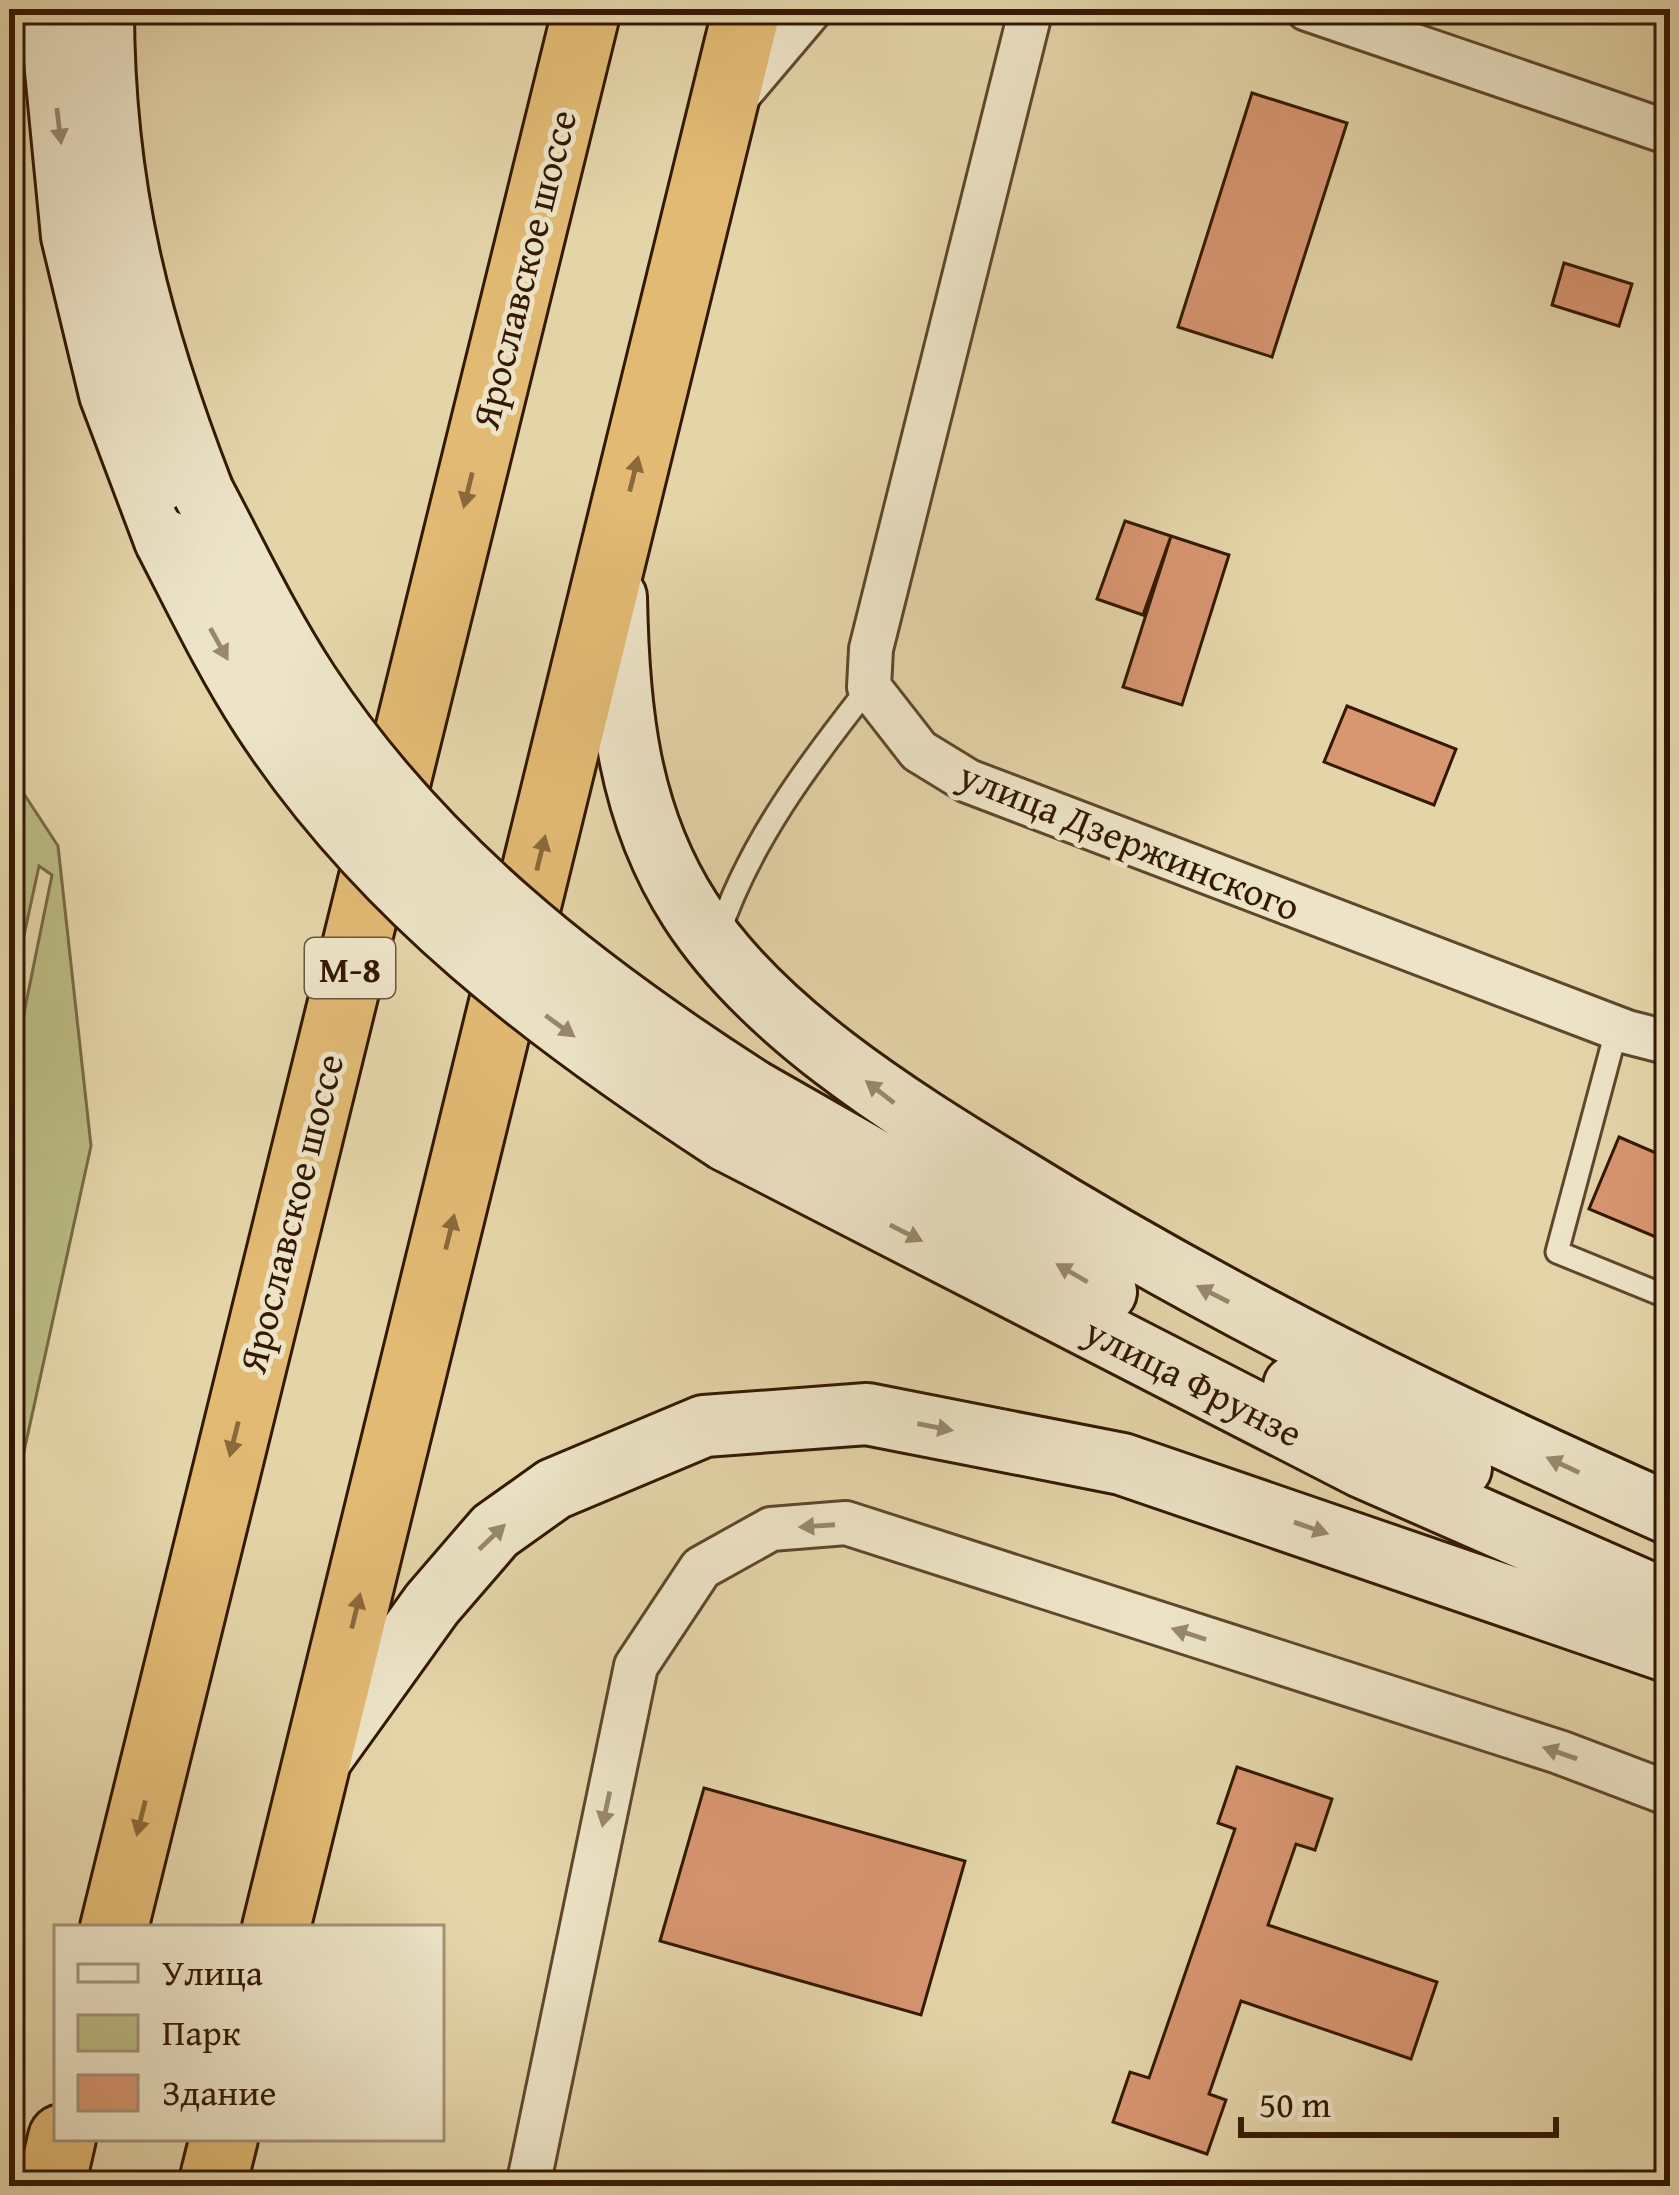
<svg xmlns="http://www.w3.org/2000/svg" width="1679" height="2195" font-family="'Gentium Book Plus',serif">
  <style>
    .green { fill: #bbbb84; stroke: #776a43; stroke-width: 3 }
    .building { fill: #d89671; stroke: #331802; stroke-width: 3 }
    .lines { fill: none; stroke-linecap: round; stroke-linejoin: round }
    .service-casing { stroke: #5f472c; stroke-width: 27 }
    .minor-casing { stroke: #5f472c; stroke-width: 48 }
    .secondary-casing { stroke: #331802; stroke-width: 66 }
    .trunk-casing { stroke: #331802; stroke-width: 72 }
    .service { stroke: #ede4c7; stroke-width: 21 }
    .minor { stroke: #ede4c7; stroke-width: 42 }
    .secondary { stroke: #ede4c7; stroke-width: 60 }
    .trunk { stroke: #e2ba74; stroke-width: 66 }
    .secondary-bridge-casing { stroke: #331802; stroke-width: 66; stroke-linecap: butt }
    .secondary-bridge { stroke: #ede4c7; stroke-width: 60 }
    .oneway { fill: #99886e }
    .oneway2 { fill: #8a693b }
    .labels { text-anchor: middle; dominant-baseline: central; stroke-width: 10; stroke-linejoin: round; paint-order: stroke }
    .shield { fill: #ede4c7; stroke: #6b553d; stroke-width: 3 }
    .shield-label { font-size: 36px; font-weight: bold; fill: #331802 }
    .street-label { font-size: 39px; fill: #331802; stroke: #ede4c7 }
  </style>
  <rect width="100%" height="100%" fill="#e4d5a9"/>
  <filter id="stains"><feTurbulence type="fractalNoise" baseFrequency=".00167" numOctaves="4"/><feColorMatrix values="0 0 0 0 .2 0 0 0 0 .09 0 0 0 0 .02 0 0 0 .5 -.17"/></filter>
  <radialGradient id="worn" r=".72"><stop offset=".6" stop-color="#630" stop-opacity="0"/><stop offset="1" stop-color="#630" stop-opacity=".3"/></radialGradient>
  <path class="green" d="M 9,771 L 58,846 L 91,1146 L 9,1520 L 9,1087 L 52,875 L 39,866 L 9,1005 Z"/>
  <path class="building" d="M 1252,93 L 1347,123 L 1272,357 L 1178,327 Z
    M 1564,263 L 1632,284 L 1619,326 L 1552,305 Z
    M 1125,521 L 1171,536 L 1143,615 L 1097,599 Z
    M 1171,536 L 1229,555 L 1182,705 L 1123,687 Z
    M 1347,706 L 1456,749 L 1434,805 L 1324,762 Z
    M 1670,873 L 1670,945 L 1656,942 Z
    M 1619,1137 L 1670,1159 L 1670,1243 L 1589,1209 Z
    M 1237,1767 L 1332,1799 L 1315,1850 L 1296,1844 L 1268,1925 L 1437,1982 L 1411,2059 L 1241,2001 L 1209,2094 L 1226,2100 L 1207,2154 L 1113,2122 L 1130,2072 L 1149,2078 L 1235,1829 L 1218,1823 Z
    M 704,1788 L 965,1861 L 921,2015 L 660,1941 Z"/>
  <g class="lines">
    <g class="service-casing">
      <path id="service" d="M 718,936 C 748,844 809,763 869,687
        M 1617,1028 L 1557,1252 L 1670,1298"/>
    </g>
    <g class="minor-casing">
      <path id="minor" d="M 1031,9 L 871,649 L 869,687 L 919,751 L 968,781 L 1627,1032 L 1670,1043
        M 1307,9 L 1670,133
        M 733,101 L 811,9
        M 528,2186 L 636,1666 L 701,1568 L 771,1529 L 846,1523 L 1559,1752 L 1670,1794"/>
    </g>
    <g class="secondary-casing">
      <path id="secondary" d="M 50,9 L 72,236 L 110,394 L 165,540
        M 103,9 C 103,187 139,327 203,492
        M 616,597 C 618,708 628,814 690,910 C 762,1022 898,1106 1009,1174 C 1220,1305 1443,1414 1670,1514
        M 754,1091 L 1106,1292
        M 727,1141 L 1362,1467 L 1670,1602
        M 1294,1386 L 1461,1468
        M 322,1757 L 432,1604 L 495,1531 L 554,1489 L 704,1426 L 867,1414 L 1122,1464 L 1670,1652"/>
    </g>
    <g class="trunk-casing">
      <path id="trunk" d="M 114,1928 L 587,9
        M 276,1928 L 747,9
        M 51,2186 L 62,2138
        M 212,2186 L 224,2138"/>
    </g>
    <use href="#service" class="service"/>
    <use href="#minor" class="minor"/>
    <use href="#secondary" class="secondary"/>
    <use href="#trunk" class="trunk"/>
    <g class="secondary-bridge-casing">
      <path id="secondary-bridge" d="M 203,492 C 237,556 268,622 308,683 C 422,856 582,981 754,1091
        M 165,540 C 196,600 225,661 262,718 C 379,898 550,1026 727,1141"/>
    </g>
    <use href="#secondary-bridge" class="secondary-bridge"/>
  </g>
  <defs><path id="oneway-solid" d="M-6-.8H1V-3.2L6.5 0L1 3.2V.8H-6Z" transform="scale(3)"/></defs>
  <g class="oneway">
    <use href="#oneway-solid" transform="translate(59 126) rotate(83)"/>
    <use href="#oneway-solid" transform="translate(219 644) rotate(61)"/>
    <use href="#oneway-solid" transform="translate(560 1026) rotate(36)"/>
    <use href="#oneway-solid" transform="translate(880 1092) rotate(-142)"/>
    <use href="#oneway-solid" transform="translate(906 1233) rotate(27)"/>
    <use href="#oneway-solid" transform="translate(1072 1273) rotate(-150)"/>
    <use href="#oneway-solid" transform="translate(1213 1294) rotate(-153)"/>
    <use href="#oneway-solid" transform="translate(935 1427) rotate(11)"/>
    <use href="#oneway-solid" transform="translate(1563 1465) rotate(-155)"/>
    <use href="#oneway-solid" transform="translate(817 1526) rotate(176)"/>
    <use href="#oneway-solid" transform="translate(1311 1528) rotate(19)"/>
    <use href="#oneway-solid" transform="translate(492 1537) rotate(-44)"/>
    <use href="#oneway-solid" transform="translate(1189 1634) rotate(-162)"/>
    <use href="#oneway-solid" transform="translate(1560 1753) rotate(-161)"/>
    <use href="#oneway-solid" transform="translate(606 1809) rotate(102)"/>
  </g>
  <g class="oneway2">
    <use href="#oneway-solid" transform="translate(634 474) rotate(-76)"/>
    <use href="#oneway-solid" transform="translate(468 490) rotate(104)"/>
    <use href="#oneway-solid" transform="translate(541 853) rotate(-76)"/>
    <use href="#oneway-solid" transform="translate(450 1232) rotate(-76)"/>
    <use href="#oneway-solid" transform="translate(234 1439) rotate(104)"/>
    <use href="#oneway-solid" transform="translate(356 1611) rotate(-76)"/>
    <use href="#oneway-solid" transform="translate(141 1818) rotate(104)"/>
  </g>
  <g class="labels">
    <rect class="shield" x="305" y="938" width="90" height="60" rx="9"/>
    <g class="shield-label">
      <text x="350" y="968">М-8</text>
    </g>
    <g class="street-label">
      <text transform="translate(523 269) rotate(-76)">Ярославское шоссе</text>
      <text transform="translate(1130 840) rotate(22)">улица Дзержинского</text>
      <text transform="translate(290 1213) rotate(-76)">Ярославское шоссе</text>
      <text transform="translate(1194 1381) rotate(27)">улица Фрунзе</text>
    </g>
  </g>
  <rect width="1679" height="2195" fill="none" stroke="#e4d5a9" stroke-width="48"/>
  <rect x="12" y="12" width="1655" height="2171" fill="none" stroke="#331802" stroke-width="6"/>
  <rect x="24" y="24" width="1631" height="2147" fill="none" stroke="#331802" stroke-width="3"/>
  <rect x="54" y="1925" width="390" height="216" fill="#ede4c7" stroke="#a39278" stroke-width="3"/>
  <rect x="78" y="1964" width="60" height="18" fill="#ede4c7" stroke="#a39278" stroke-width="3"/>
  <text x="162" y="1985" font-size="36" fill="#331802">Улица</text>
  <rect x="78" y="2015" width="60" height="36" fill="#bbbb84" stroke="#a39278" stroke-width="3"/>
  <text x="162" y="2045" font-size="36" fill="#331802">Парк</text>
  <rect x="78" y="2075" width="60" height="36" fill="#d89671" stroke="#a39278" stroke-width="3"/>
  <text x="162" y="2105" font-size="36" fill="#331802">Здание</text>
  <path d="M1241 2117v18h315v-18" fill="none" stroke="#331802" stroke-width="6"/>
  <text x="1259" y="2117" font-size="36" fill="#331802" stroke="#ede4c7" stroke-width="9" paint-order="stroke">50 m</text>
  <rect width="100%" height="100%" filter="url(#stains)"/>
  <rect width="100%" height="100%" fill="url(#worn)"/>
</svg>
